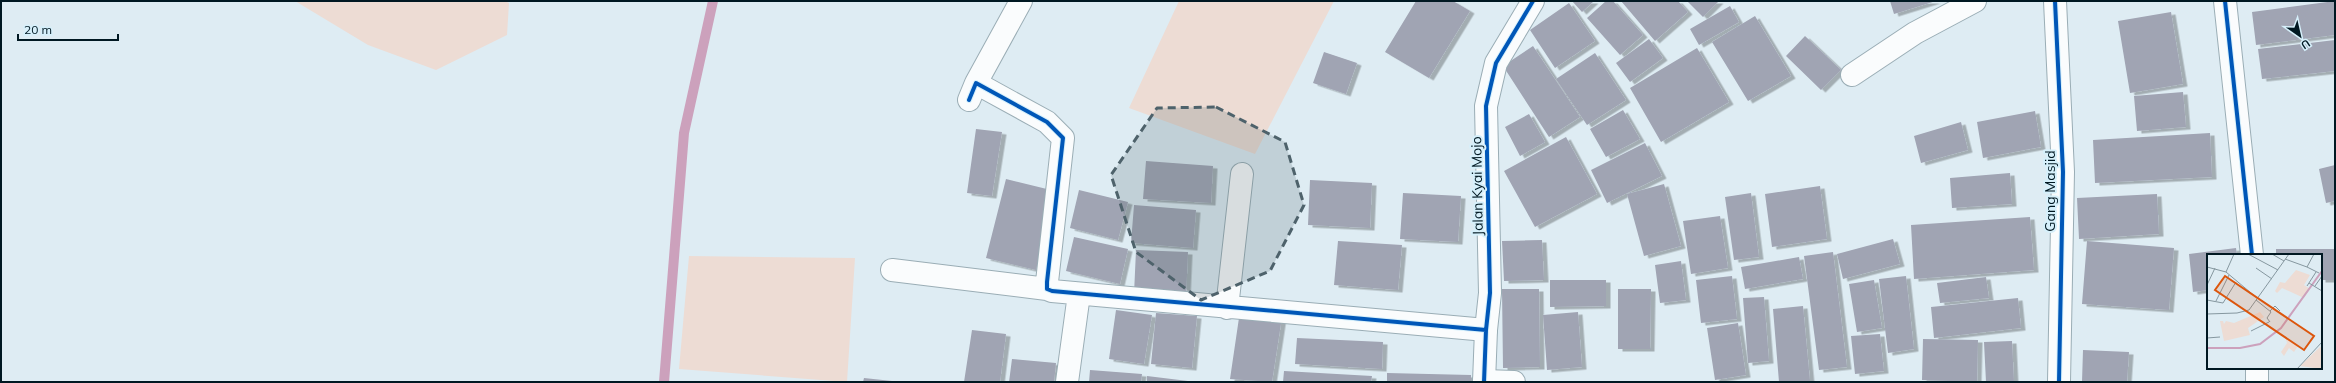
<svg xmlns="http://www.w3.org/2000/svg" width="2336" height="383" font-family="Mulish,sans-serif">
  <style>
    .green { fill: #eddcd4 }
    .lines { fill: none; stroke-linecap: round; stroke-linejoin: round }
    .stream { stroke: #cca1bc; stroke-width: 10 }
    .building { fill: #a0a4b3; filter: url(#shadow) }
    .minor-casing { stroke: #9aadb5; stroke-width: 24 }
    .tertiary-casing { stroke: #9aadb5; stroke-width: 24 }
    .minor { stroke: #fafcfd; stroke-width: 22 }
    .tertiary { stroke: #fafcfd; stroke-width: 22 }
    .cycleway-casing { stroke: #d6f0fb; stroke-width: 6 }
    .cycleway { stroke: #0057b8; stroke-width: 4 }
    .marked { fill: #4e626b; fill-opacity: 0.2; stroke: #4e626b; stroke-width: 3; stroke-dasharray: 8 5; stroke-linejoin: round }
    .labels { text-anchor: middle; dominant-baseline: central; stroke-width: 4; stroke-linejoin: round; paint-order: stroke }
    .street-label { font-size: 14px; fill: #001822; stroke: #d6f0fb }
    .inset-river { fill: none; stroke: #cca1bc; stroke-width: 2 }
    .inset-road { fill: none; stroke: #85979f; stroke-width: 1 }
    .view { fill: #dc560d; fill-opacity: 0.15; stroke: #dc560d; stroke-width: 2 }
    .inset-edge { fill: none; stroke: #001822; stroke-width: 2 }
  </style>
  <defs>
    <filter id="shadow"><feDropShadow dx="4.5" dy="2.5" stdDeviation="0" flood-color="#0004"/></filter>
  </defs>
  <rect width="100%" height="100%" fill="#deecf3"/>
  <path class="green" d="M 295,1 L 505,1 L 509,3 L 507,35 L 436,70 L 368,45 Z
    M 1179,1 L 1334,1 L 1255,154 L 1129,108 Z
    M 689,256 L 855,258 L 847,382 L 679,369 Z"/>
  <g class="lines">
    <path class="stream" d="M 664,382 L 684,133 L 713,1"/>
  </g>
  <path class="building" d="M 1416,1 L 1453,1 L 1470,11 L 1429,78 L 1385,52 Z
    M 1572,1 L 1594,1 L 1582,12 Z
    M 1606,1 L 1613,1 L 1643,35 L 1620,55 L 1587,18 Z
    M 1621,1 L 1678,1 L 1688,12 L 1655,41 Z
    M 1687,1 L 1719,1 L 1703,17 Z
    M 1890,1 L 1936,1 L 1894,14 Z
    M 2335,1 L 2335,35 L 2256,45 L 2252,12 Z
    M 1569,3 L 1595,41 L 1555,68 L 1530,30 Z
    M 1730,6 L 1739,22 L 1699,45 L 1690,29 Z
    M 2171,12 L 2183,84 L 2130,93 L 2118,21 Z
    M 1755,16 L 1791,76 L 1748,101 L 1712,42 Z
    M 1805,36 L 1841,70 L 1821,90 L 1786,56 Z
    M 1649,39 L 1663,58 L 1630,82 L 1616,63 Z
    M 2335,40 L 2335,71 L 2262,79 L 2258,49 Z
    M 1533,46 L 1580,117 L 1549,137 L 1503,66 Z
    M 1697,48 L 1729,102 L 1661,142 L 1630,88 Z
    M 1324,52 L 1357,63 L 1346,94 L 1313,83 Z
    M 1595,53 L 1626,100 L 1587,125 L 1556,79 Z
    M 2183,92 L 2186,127 L 2137,131 L 2134,96 Z
    M 1623,110 L 1640,139 L 1606,157 L 1590,129 Z
    M 2035,111 L 2041,147 L 1983,158 L 1977,122 Z
    M 1529,114 L 1545,142 L 1520,156 L 1505,127 Z
    M 1961,122 L 1968,150 L 1921,163 L 1914,136 Z
    M 976,129 L 1002,132 L 992,196 L 967,193 Z
    M 2210,133 L 2212,177 L 2095,183 L 2093,140 Z
    M 1566,137 L 1597,194 L 1535,227 L 1504,171 Z
    M 1645,143 L 1662,176 L 1607,203 L 1591,170 Z
    M 1146,161 L 1213,166 L 1211,203 L 1143,199 Z
    M 2335,165 L 2335,201 L 2326,203 L 2319,169 Z
    M 2010,173 L 2012,204 L 1952,208 L 1950,178 Z
    M 1006,179 L 1055,191 L 1036,270 L 986,258 Z
    M 1310,180 L 1372,183 L 1370,228 L 1308,225 Z
    M 1664,184 L 1681,246 L 1644,256 L 1627,194 Z
    M 1820,186 L 1827,239 L 1772,247 L 1765,194 Z
    M 1079,190 L 1128,202 L 1118,240 L 1070,228 Z
    M 1403,193 L 1461,196 L 1458,242 L 1400,239 Z
    M 1751,193 L 1759,257 L 1734,260 L 1725,197 Z
    M 2157,194 L 2159,234 L 2079,239 L 2077,198 Z
    M 1134,205 L 1196,210 L 1193,248 L 1131,243 Z
    M 1720,216 L 1728,268 L 1691,274 L 1683,221 Z
    M 2030,217 L 2034,270 L 1914,279 L 1911,225 Z
    M 1074,237 L 1128,249 L 1120,284 L 1066,271 Z
    M 1893,239 L 1900,264 L 1843,279 L 1837,254 Z
    M 1542,240 L 1544,280 L 1504,281 L 1502,241 Z
    M 1338,241 L 1402,245 L 1398,290 L 1334,285 Z
    M 2087,241 L 2174,248 L 2169,310 L 2082,304 Z
    M 2236,248 L 2237,255 L 2208,255 L 2208,290 L 2193,292 L 2189,254 Z
    M 2276,249 L 2335,249 L 2335,280 L 2321,280 L 2321,255 L 2276,255 Z
    M 1136,250 L 1188,252 L 1186,296 L 1134,294 Z
    M 1833,252 L 1847,367 L 1819,370 L 1804,256 Z
    M 1799,257 L 1803,279 L 1745,289 L 1741,267 Z
    M 1681,261 L 1686,300 L 1660,303 L 1655,265 Z
    M 1732,276 L 1737,319 L 1701,323 L 1696,280 Z
    M 1906,276 L 1914,349 L 1888,353 L 1879,279 Z
    M 1986,277 L 1989,298 L 1940,303 L 1937,283 Z
    M 1550,280 L 1606,280 L 1606,306 L 1550,307 Z
    M 1874,280 L 1882,328 L 1857,332 L 1849,284 Z
    M 1502,289 L 1539,289 L 1540,367 L 1503,368 Z
    M 1618,289 L 1651,289 L 1650,349 L 1618,349 Z
    M 1764,297 L 1769,361 L 1748,363 L 1743,298 Z
    M 2018,298 L 2021,328 L 1934,338 L 1931,307 Z
    M 1803,306 L 1810,381 L 1779,382 L 1773,309 Z
    M 1116,310 L 1152,315 L 1144,364 L 1109,359 Z
    M 1240,311 L 1282,317 L 1272,382 L 1230,379 Z
    M 1578,312 L 1582,367 L 1547,370 L 1543,315 Z
    M 1156,313 L 1197,316 L 1192,368 L 1151,364 Z
    M 1738,323 L 1746,375 L 1715,380 L 1707,328 Z
    M 972,330 L 1006,334 L 1000,382 L 964,382 Z
    M 1880,334 L 1884,371 L 1855,374 L 1851,336 Z
    M 1297,338 L 1383,342 L 1382,369 L 1295,364 Z
    M 1923,339 L 1978,340 L 1977,382 L 1922,380 Z
    M 2012,341 L 2014,382 L 1986,382 L 1984,342 Z
    M 2083,350 L 2129,352 L 2127,382 L 2082,382 Z
    M 1012,359 L 1056,363 L 1054,382 L 1009,382 Z
    M 1090,370 L 1142,374 L 1141,382 L 1089,382 Z
    M 1284,371 L 1372,376 L 1371,382 L 1283,382 Z
    M 1387,373 L 1471,375 L 1471,382 L 1387,382 Z
    M 1147,376 L 1188,381 L 1188,382 L 1147,382 Z
    M 864,378 L 892,381 L 892,382 L 863,382 Z"/>
  <g class="lines">
    <g class="minor-casing">
      <path id="minor" d="M 2055,1 L 2063,172 L 2059,382
        M 2225,1 L 2252,255
        M 1852,75 L 1915,33 L 1975,1
        M 976,83 L 1021,1
        M 969,100 L 976,83 L 1047,122 L 1063,138 L 1047,282 L 1047,289 L 1052,291 L 1486,330
        M 892,270 L 1047,289
        M 1227,308 L 1242,174
        M 2257,368 L 2257,382
        M 1484,381 L 1514,382
        M 1067,382 L 1079,294"/>
    </g>
    <g class="tertiary-casing">
      <path id="tertiary" d="M 1484,382 L 1486,330 L 1490,293 L 1486,106 L 1496,63 L 1533,1"/>
    </g>
    <use href="#minor" class="minor"/>
    <use href="#tertiary" class="tertiary"/>
    <g class="cycleway-casing">
      <path id="cycleway" d="M 2055,1 L 2063,172 L 2059,382
        M 2225,1 L 2252,255
        M 969,100 L 976,83 L 1047,122 L 1063,138 L 1047,282 L 1047,289 L 1052,291 L 1486,330
        M 1484,382 L 1486,330 L 1490,293 L 1486,106 L 1496,63 L 1533,1"/>
    </g>
    <use href="#cycleway" class="cycleway"/>
  </g>
  <path class="marked" d="M 1216,107 L 1285,142 L 1304,205 L 1270,271 L 1201,300 L 1136,252 L 1111,175 L 1157,108 Z"/>
  <g class="labels">
    <g class="street-label">
      <text transform="translate(1477 186) rotate(-91)">Jalan Kyai Mojo</text>
      <text transform="translate(2050 191) rotate(-90)">Gang Masjid</text>
    </g>
  </g>
  <g transform="translate(2207 254)">
    <rect width="115" height="115" fill="#deecf3"/>
    <path d="M 89,16 L 103,21 L 97,31 L 103,35 L 97,44 L 75,34 L 70,39 L 68,37 L 73,28 L 78,29 ZM 53,58 L 57,63 L 41,74 L 43,81 L 17,87 L 13,67 L 16,67 L 17,70 L 19,67 L 27,69 ZM 78,82 L 91,92 L 87,98 L 82,94 L 77,102 L 74,98 L 80,89 ZM 113,93 L 115,94 L 115,115 L 93,112 Z" fill="#eddcd4"/>
    <path class="inset-river" d="M 0,94 L 33,94 L 53,90 L 74,74 L 115,17"/>
    <path class="inset-road" d="M 41,0 L 71,16M 65,0 L 77,7M 78,5 L 100,13 L 107,0M 0,13 L 19,18 L 50,44M 100,13 L 112,19M 49,14 L 65,25M 19,18 L 27,0M 102,29 L 115,37M 0,31 L 8,14M 100,32 L 109,18M 108,32 L 115,22M 0,46 L 16,49 L 29,28M 49,46 L 64,58 L 60,64 L 63,68M 9,47 L 22,21M 63,57 L 68,52 L 73,57M 0,60 L 30,59 L 42,56 L 82,0M 44,77 L 62,68M 0,84 L 13,83M 90,115 L 115,88"/>
    <path class="view" d="M 18,22 L 107,82 L 97,96 L 8,36 Z"/>
    <rect width="115" height="115" class="inset-edge"/>
  </g>
  <rect width="2336" height="383" fill="none" stroke="#001822" stroke-width="4"/>
  <g transform="translate(2300 36) rotate(146)" stroke="#d6f0fb" stroke-width="3" paint-order="stroke">
  <path d="M0-3L7 15L0 10L-7 15Z" fill="#001822"/>
  <text y="-6" font-size="11" font-weight="bold" text-anchor="middle" fill="#001822">U</text>
  </g>
  <path d="M18 34v6h100v-6" fill="none" stroke="#001822" stroke-width="2"/>
  <text x="24" y="34" font-size="12" fill="#001822" stroke="#d6f0fb" stroke-width="3" paint-order="stroke">20 m</text>
</svg>
